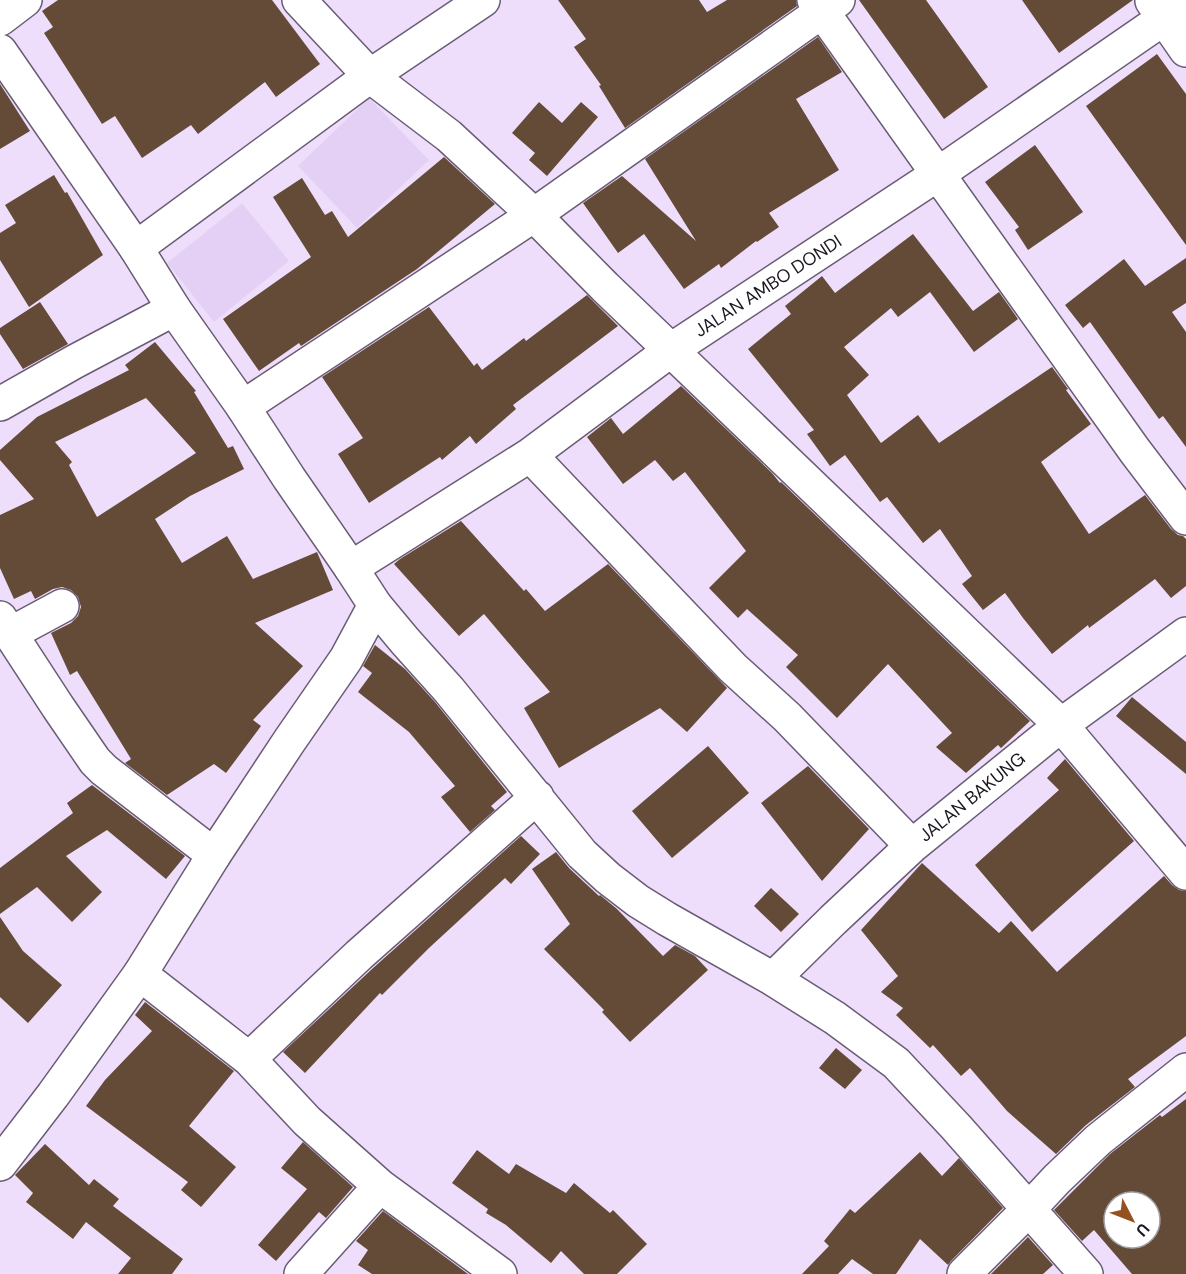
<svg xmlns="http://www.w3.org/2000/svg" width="1186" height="1274" font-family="'DM Sans',sans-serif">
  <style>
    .built { fill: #e4d0f4 }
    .building { fill: #634b38; fill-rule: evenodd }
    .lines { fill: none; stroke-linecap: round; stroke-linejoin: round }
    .street-casing { stroke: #6a5c75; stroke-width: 36 }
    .secondary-casing { stroke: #6a5c75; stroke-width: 36 }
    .street { stroke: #fff; stroke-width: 33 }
    .secondary { stroke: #fff; stroke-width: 33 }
    .labels { text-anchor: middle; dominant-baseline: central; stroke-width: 6; stroke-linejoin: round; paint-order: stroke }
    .street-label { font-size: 18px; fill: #1c1620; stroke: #fff }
  </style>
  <rect width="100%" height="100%" fill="#eedefc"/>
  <path class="built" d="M 369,98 L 429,160 L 357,228 L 298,166 Z
    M 242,203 L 289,261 L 214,322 L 167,263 Z"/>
  <path class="building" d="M 58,0 L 272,0 L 320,64 L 276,97 L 265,82 L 198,134 L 191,125 L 142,158 L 115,116 L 102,124 L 44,33 L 53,27 L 42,11 Z
    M 558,0 L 699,0 L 707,12 L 727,0 L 796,0 L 797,6 L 625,128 L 599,86 L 601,85 L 574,47 L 586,39 Z
    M 859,0 L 926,0 L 988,87 L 944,119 Z
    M 1022,0 L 1133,0 L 1059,53 Z
    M 818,37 L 842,72 L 796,99 L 839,170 L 769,213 L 779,227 L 757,242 L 756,241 L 721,268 L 719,264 L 684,289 L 644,234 L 618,253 L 583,203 L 622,176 L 696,241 L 645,159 Z
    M 1157,54 L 1186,94 L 1186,245 L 1086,106 Z
    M 0,84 L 30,131 L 0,149 Z
    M 539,102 L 562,123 L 581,102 L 598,117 L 547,176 L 529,160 L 535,153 L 512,133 Z
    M 1035,145 L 1083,212 L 1028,250 L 1015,230 L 1019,227 L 985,182 Z
    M 444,157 L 495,204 L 417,269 L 301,346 L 299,343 L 259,371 L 223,319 L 311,257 L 273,197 L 302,178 L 325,215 L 332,211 L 348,237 Z
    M 54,175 L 65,193 L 67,192 L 103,255 L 29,307 L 0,260 L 0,233 L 16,223 L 5,205 Z
    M 913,234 L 973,311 L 999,292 L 1018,319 L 974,352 L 930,292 L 898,317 L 891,308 L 844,347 L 869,375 L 847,395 L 881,443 L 918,415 L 939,443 L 1052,367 L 1068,389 L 1066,390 L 1091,424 L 1041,462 L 1089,534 L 1145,495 L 1171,529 L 1178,535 L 1183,536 L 1186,539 L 1186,586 L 1171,598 L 1155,579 L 1089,628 L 1088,625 L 1052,654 L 1023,618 L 1005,593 L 983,610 L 962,584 L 972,576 L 940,529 L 923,543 L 887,497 L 880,502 L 845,455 L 830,466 L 807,434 L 814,430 L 748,349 L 791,314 L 785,306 L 822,276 L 835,293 Z
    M 1186,258 L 1186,303 L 1172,312 L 1186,332 L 1186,447 L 1163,416 L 1159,419 L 1090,322 L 1083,328 L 1065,305 L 1124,259 L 1145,286 Z
    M 587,295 L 618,326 L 513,405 L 516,409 L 476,444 L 470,436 L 442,460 L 440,457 L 369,503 L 338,454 L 363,438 L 322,377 L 429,307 L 474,366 L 477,363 L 482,370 L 524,338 L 526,341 Z
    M 40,302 L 68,344 L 23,369 L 0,334 L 0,328 Z
    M 155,342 L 196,391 L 194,392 L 228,448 L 233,446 L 244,469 L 190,496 L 155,519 L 182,563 L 227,536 L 253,579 L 317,552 L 333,590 L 255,623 L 303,666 L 253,720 L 261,726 L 226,773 L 214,764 L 167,795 L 125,763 L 131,759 L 77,671 L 70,675 L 51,633 L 71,623 L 78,616 L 81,607 L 78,597 L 71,590 L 62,587 L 53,589 L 35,599 L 31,591 L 14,599 L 0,568 L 0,515 L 34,499 L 0,460 L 0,450 L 37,417 L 129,370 L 125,365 ZM 146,398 L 196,453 L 97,517 L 69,465 L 72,462 L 55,442 Z
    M 681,386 L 772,473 L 780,483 L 781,482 L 1030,721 L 1001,748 L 998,745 L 966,773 L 936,747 L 952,733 L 888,664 L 837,718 L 786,667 L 798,655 L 747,609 L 738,618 L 709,588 L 746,551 L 685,472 L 673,481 L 655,460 L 623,484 L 587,437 L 611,418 L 623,434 Z
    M 461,521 L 524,591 L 526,589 L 545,611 L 608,564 L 727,688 L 687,732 L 660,708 L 559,768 L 524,708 L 550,692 L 484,614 L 459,636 L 394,564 L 400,559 Z
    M 375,645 L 405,669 L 435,702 L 507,792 L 491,806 L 495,810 L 470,832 L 441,797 L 455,786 L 409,732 L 358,692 L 372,673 L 363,666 Z
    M 1132,697 L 1186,742 L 1186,774 L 1116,716 Z
    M 708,746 L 749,793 L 672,858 L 632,811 Z
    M 1065,759 L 1134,841 L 1032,932 L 975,865 L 1059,790 L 1047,778 Z
    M 808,766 L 869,829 L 822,881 L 761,803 Z
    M 92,785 L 185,856 L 166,879 L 107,830 L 66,856 L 102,892 L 72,922 L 37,887 L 0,914 L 0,868 L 73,813 L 67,803 Z
    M 521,836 L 540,854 L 511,884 L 505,878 L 429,948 L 382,995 L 380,993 L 305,1073 L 283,1052 L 372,969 Z
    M 556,852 L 569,868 L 599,896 L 600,895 L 617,909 L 663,956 L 675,945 L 695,956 L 708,970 L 630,1042 L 602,1012 L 604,1010 L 544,949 L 570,924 L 532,869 Z
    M 922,863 L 999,933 L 1011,921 L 1057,972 L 1164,876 L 1172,885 L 1179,890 L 1186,891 L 1186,1036 L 1128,1079 L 1135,1087 L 1086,1125 L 1056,1154 L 1007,1111 L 970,1068 L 961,1076 L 933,1045 L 930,1048 L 896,1015 L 903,1008 L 881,992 L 898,976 L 861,930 Z
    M 771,888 L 799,914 L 781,932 L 754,906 Z
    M 0,917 L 23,951 L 62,985 L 28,1023 L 0,997 Z
    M 145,1002 L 234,1071 L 189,1126 L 236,1167 L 201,1207 L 181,1190 L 188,1182 L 86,1106 L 105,1080 L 152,1031 L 135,1015 Z
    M 836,1048 L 862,1070 L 845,1089 L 819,1068 Z
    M 1186,1099 L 1186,1274 L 1132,1274 L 1094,1230 L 1082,1241 L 1054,1210 L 1110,1154 L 1160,1115 L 1162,1117 ZM 1114,1202 L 1150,1202 L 1150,1238 L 1114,1238 Z
    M 303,1142 L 353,1187 L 326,1218 L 319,1212 L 276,1261 L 258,1245 L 307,1189 L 281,1168 Z
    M 45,1144 L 89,1185 L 94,1179 L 119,1199 L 113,1206 L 183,1259 L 172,1274 L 118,1274 L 131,1258 L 86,1222 L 73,1239 L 26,1202 L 33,1193 L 15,1175 Z
    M 477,1150 L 509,1174 L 516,1164 L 566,1193 L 574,1183 L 610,1213 L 613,1210 L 647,1244 L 617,1274 L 584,1274 L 561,1251 L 551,1263 L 506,1225 L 486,1213 L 488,1209 L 452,1183 Z
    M 920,1152 L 942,1176 L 959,1158 L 1003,1208 L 951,1261 L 948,1265 L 920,1239 L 896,1274 L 873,1274 L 852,1259 L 838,1274 L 802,1274 L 829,1246 L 824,1241 L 850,1209 L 855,1213 Z
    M 383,1211 L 468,1274 L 372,1274 L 358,1265 L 368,1250 L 356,1241 Z
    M 1028,1237 L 1053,1265 L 1043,1274 L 991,1274 Z"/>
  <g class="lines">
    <g class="street-casing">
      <path id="street" d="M 299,0 L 370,76 L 449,136 L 534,215 L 605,287 L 1061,725 L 1186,873
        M 814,0 L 1135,451 L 1186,518
        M 1152,1 L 1186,50
        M 0,19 L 25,0
        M 136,248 L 370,76 L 483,0
        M 0,404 L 74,362 L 174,309
        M 243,407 L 534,215 L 838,0
        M 530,455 L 733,668 L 787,717 L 912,846
        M 351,568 L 530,455 L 671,350 L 938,174 L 1186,3
        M 375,605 L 405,641 L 449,690 L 582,854 L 608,878 L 638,901 L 667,919 L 773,979 L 835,1018 L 896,1063 L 956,1127 L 1086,1274
        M 0,618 L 58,707 L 95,761 L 104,770 L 214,855
        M 10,634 L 62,606
        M 140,974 L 249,1059 L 307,1121 L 380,1186 L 500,1274
        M 773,979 L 833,920 L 912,846 L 1061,725 L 1186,634
        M 249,1059 L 359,955 L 537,797
        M 301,1274 L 380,1186
        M 964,1274 L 1028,1210 L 1057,1179 L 1098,1140 L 1186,1070"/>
    </g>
    <g class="secondary-casing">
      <path id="secondary" d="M 0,51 L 136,248 L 174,309 L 243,407 L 289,478 L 351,568 L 375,605 L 346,659 L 290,740 L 214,855 L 140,974 L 53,1095 L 0,1164"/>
    </g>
    <use href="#street" class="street"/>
    <use href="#secondary" class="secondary"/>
  </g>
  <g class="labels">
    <g class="street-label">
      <text transform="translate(768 286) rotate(-33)">JALAN AMBO DONDI</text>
      <text transform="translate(972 797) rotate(-39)">JALAN BAKUNG</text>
    </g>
  </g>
  <g transform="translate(1132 1220) rotate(132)"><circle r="28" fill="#ffffff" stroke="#a4a2a6" stroke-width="1.5"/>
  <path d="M0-4.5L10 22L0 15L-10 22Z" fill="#945220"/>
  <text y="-9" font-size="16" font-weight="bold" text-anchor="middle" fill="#1c1620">U</text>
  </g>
</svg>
